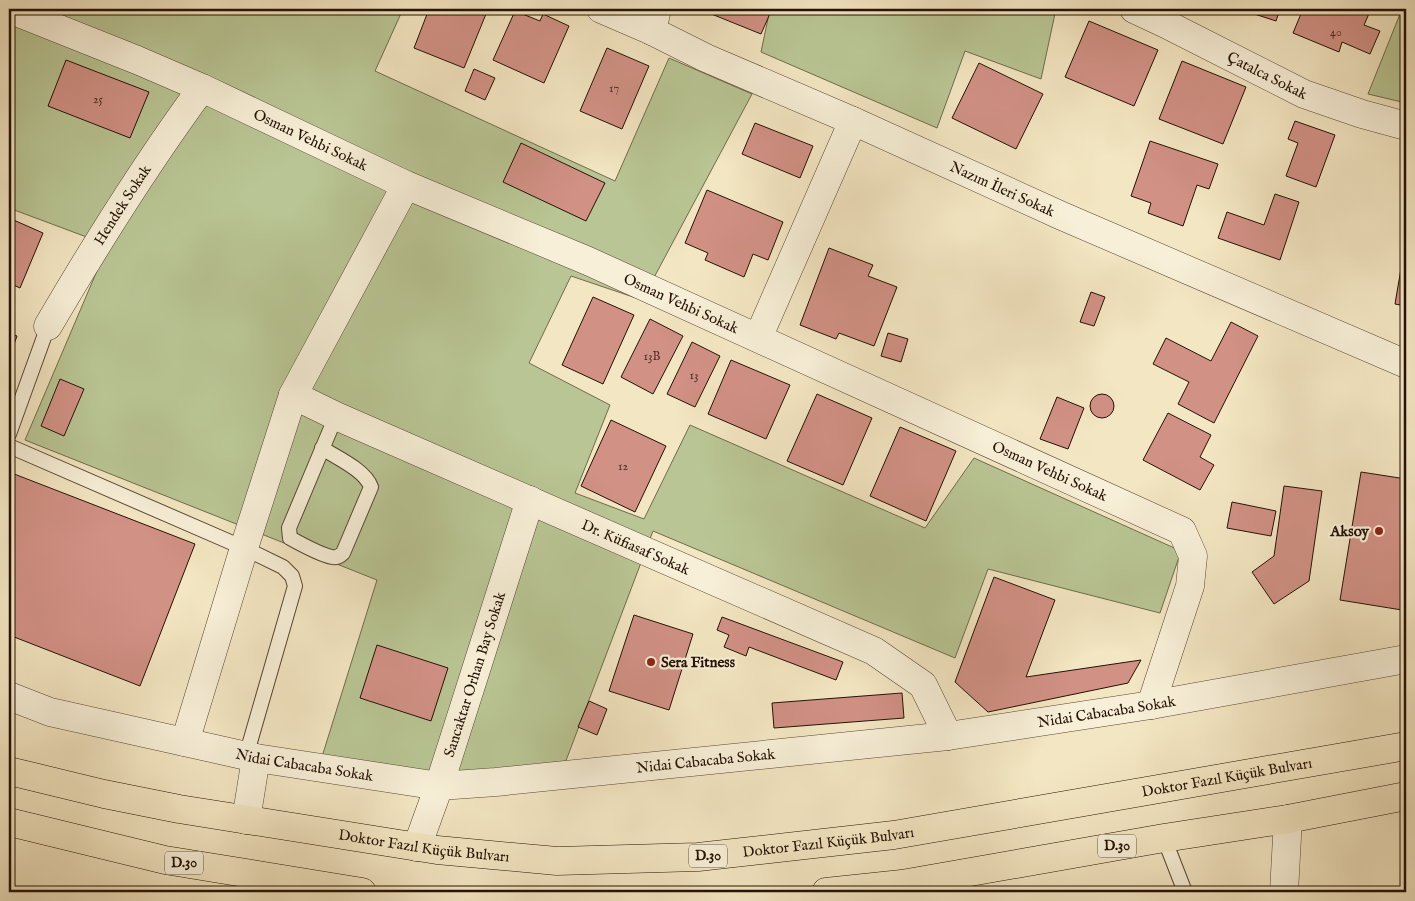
<svg xmlns="http://www.w3.org/2000/svg" width="1415" height="901" font-family="'IM FELL English',serif">
  <style>
    .green { fill: #b9c594; stroke: #6e6b4c }
    .building { fill: #d19185; stroke: #241105 }
    .lines { fill: none; stroke-linecap: round; stroke-linejoin: round }
    .lane-casing { stroke: #584634; stroke-width: 16 }
    .street-casing { stroke: #584634; stroke-width: 29 }
    .highway-casing { stroke: #241105; stroke-width: 29 }
    .lane { stroke: #f7efd7; stroke-width: 14 }
    .street { stroke: #f7efd7; stroke-width: 28 }
    .highway { stroke: #f3e6c2; stroke-width: 28 }
    .poi-dot { fill: #8f2418; stroke: #f7efd7; stroke-width: 2 }
    .labels { text-anchor: middle; dominant-baseline: central; stroke-width: 4.5; stroke-linejoin: round; paint-order: stroke }
    .number-label { font-size: 12px; fill: #4f3125 }
    .shield { fill: #f7efd7; stroke: #635444; stroke-width: 1 }
    .shield-label { font-size: 14px; font-weight: bold; fill: #241105 }
    .street-label { font-size: 15px; fill: #241105; stroke: #f7efd7 }
    .poi-label { font-size: 15px; font-weight: bold; fill: #241105; stroke: #f7efd7; text-anchor: end }
  </style>
  <rect width="100%" height="100%" fill="#f3e6c2"/>
  <filter id="stains"><feTurbulence type="fractalNoise" baseFrequency=".004" numOctaves="4"/><feColorMatrix values="0 0 0 0 .2 0 0 0 0 .09 0 0 0 0 .02 0 0 0 .5 -.17"/></filter>
  <radialGradient id="worn" r=".72"><stop offset=".6" stop-color="#630" stop-opacity="0"/><stop offset="1" stop-color="#630" stop-opacity=".3"/></radialGradient>
  <path class="green" d="M 9,9 L 403,9 L 375,71 L 615,181 L 669,58 L 752,94 L 642,300 L 571,276 L 529,363 L 610,405 L 575,493 L 644,519 L 690,425 L 925,528 L 974,458 L 1181,551 L 1160,613 L 988,569 L 955,658 L 653,531 L 556,787 L 321,760 L 377,580 L 25,440 L 108,245 L 9,208 Z
    M 770,9 L 1056,9 L 1041,79 L 965,51 L 937,128 L 761,52 Z
    M 1402,9 L 1406,9 L 1406,103 L 1368,94 Z"/>
  <path class="building" d="M 429,9 L 488,9 L 464,68 L 414,48 Z
    M 699,9 L 772,9 L 761,34 Z
    M 1239,9 L 1280,9 L 1276,21 Z
    M 1303,9 L 1371,9 L 1364,25 L 1380,31 L 1370,54 L 1342,42 L 1339,52 L 1293,33 Z
    M 515,11 L 540,21 L 543,14 L 569,26 L 544,83 L 493,60 Z
    M 1089,21 L 1158,50 L 1134,106 L 1065,77 Z
    M 607,48 L 649,66 L 622,129 L 580,111 Z
    M 66,60 L 149,92 L 130,138 L 48,106 Z
    M 1182,61 L 1246,87 L 1223,144 L 1159,119 Z
    M 979,63 L 1043,94 L 1016,149 L 952,118 Z
    M 474,69 L 495,78 L 485,100 L 465,91 Z
    M 1295,121 L 1335,135 L 1316,187 L 1286,176 L 1298,143 L 1288,139 Z
    M 755,123 L 813,146 L 800,178 L 742,154 Z
    M 1150,141 L 1218,164 L 1209,189 L 1197,185 L 1183,226 L 1148,213 L 1151,203 L 1131,196 Z
    M 521,143 L 605,183 L 586,221 L 503,182 Z
    M 707,190 L 783,222 L 768,260 L 753,254 L 744,277 L 705,260 L 708,253 L 685,243 Z
    M 1275,194 L 1299,202 L 1280,260 L 1218,238 L 1227,212 L 1264,225 Z
    M 9,218 L 43,233 L 20,288 L 9,283 Z
    M 1405,245 L 1406,245 L 1406,306 L 1395,304 Z
    M 829,248 L 873,265 L 868,276 L 897,287 L 874,346 L 839,333 L 836,339 L 800,325 Z
    M 1091,292 L 1105,297 L 1094,326 L 1080,322 Z
    M 593,297 L 634,315 L 603,384 L 562,365 Z
    M 650,319 L 683,336 L 653,394 L 621,377 Z
    M 1231,322 L 1258,336 L 1214,423 L 1178,404 L 1189,382 L 1153,364 L 1166,338 L 1211,361 Z
    M 9,333 L 17,336 L 9,358 Z
    M 888,333 L 908,339 L 901,362 L 881,356 Z
    M 692,342 L 720,356 L 695,407 L 667,394 Z
    M 731,360 L 790,385 L 766,439 L 708,414 Z
    M 60,379 L 84,389 L 64,436 L 41,426 Z
    M1090 406a12 12 0 1 1 24 0a12 12 0 1 1-24 0Z
    M 817,394 L 872,418 L 843,485 L 787,461 Z
    M 1057,397 L 1084,408 L 1068,449 L 1040,439 Z
    M 1168,413 L 1211,435 L 1200,457 L 1214,465 L 1200,490 L 1143,460 Z
    M 611,420 L 666,446 L 635,512 L 581,486 Z
    M 900,427 L 956,451 L 926,521 L 870,496 Z
    M 9,472 L 195,544 L 140,686 L 9,635 Z
    M 1361,472 L 1406,479 L 1406,582 L 1402,610 L 1340,600 Z
    M 1284,486 L 1322,491 L 1309,581 L 1274,604 L 1252,572 L 1274,556 Z
    M 1232,502 L 1276,511 L 1271,536 L 1227,528 Z
    M 994,577 L 1055,600 L 1026,677 L 1141,660 L 1128,683 L 988,712 L 955,682 Z
    M 634,615 L 693,634 L 669,710 L 609,691 Z
    M 722,617 L 843,662 L 836,680 L 749,647 L 746,656 L 724,647 L 729,635 L 717,630 Z
    M 377,645 L 448,668 L 431,721 L 360,698 Z
    M 902,693 L 904,718 L 774,728 L 772,703 Z
    M 589,701 L 607,709 L 597,735 L 578,727 Z"/>
  <g class="lines">
    <g class="lane-casing">
      <path id="lane" d="M 9,434 L 48,326
        M 9,446 L 244,548 L 283,567 L 292,576 L 295,586 L 246,756
        M 322,448 C 337,458 365,470 371,487 L 343,553 C 340,556 337,558 332,557 C 322,555 299,543 290,538 L 289,528 L 336,416
        M 1164,838 L 1185,892"/>
    </g>
    <g class="street-casing">
      <g id="street">
        <path id="s1" d="M 9,9 L 137,60 L 202,88 L 406,185 L 588,261 L 1182,531 L 1193,556 L 1190,586 L 1151,705"/>
        <path id="s2" d="M 601,9 L 652,31 L 706,58 L 853,121 L 1062,216 L 1406,364"/>
        <path id="s3" d="M 1134,9 L 1164,23 L 1304,94 L 1362,114 L 1406,126"/>
        <path d="M 652,31 L 657,9"/>
        <path id="s4" d="M 48,326 C 96,244 146,164 202,88"/>
        <path d="M 758,338 L 853,121"/>
        <path id="s5" d="M 293,395 L 336,416 L 874,651 L 923,685 L 948,736"/>
        <path id="s6" d="M 9,696 L 50,712 L 256,758 L 439,786 L 496,782 L 948,736 L 1151,705 L 1406,659"/>
        <path d="M 185,742 L 244,548 L 293,395 L 406,185"/>
        <path d="M 246,820 L 256,758"/>
        <path id="s7" d="M 417,847 L 439,786 L 530,500"/>
        <path d="M 1284,892 L 1288,819"/>
      </g>
    </g>
    <g class="highway-casing">
      <g id="highway">
        <path id="s8" d="M 9,771 L 104,794 L 179,809 L 437,850 L 557,861 L 698,857 L 894,835 L 1406,746"/>
        <path d="M 9,822 L 165,860 L 362,892"/>
        <path d="M 826,892 L 902,884 L 1164,838 L 1288,819 L 1406,796"/>
      </g>
    </g>
    <use href="#lane" class="lane"/>
    <use href="#street" class="street"/>
    <use href="#highway" class="highway"/>
  </g>
  <g class="poi-dot">
    <circle cx="1379" cy="531" r="5"/>
    <circle cx="651" cy="662" r="5"/>
  </g>
  <g class="labels">
    <g class="number-label">
      <text x="1336" y="32">40</text>
      <text x="614" y="88">17</text>
      <text x="98" y="99">25</text>
      <text x="652" y="356">13B</text>
      <text x="694" y="375">13</text>
      <text x="623" y="466">12</text>
    </g>
    <g class="shield">
      <rect x="1098" y="834.5" width="38" height="23" rx="4"/>
      <rect x="689" y="844.5" width="38" height="23" rx="4"/>
      <rect x="165" y="851.5" width="38" height="23" rx="4"/>
    </g>
    <g class="shield-label">
      <text x="1117" y="846">D.30</text>
      <text x="708" y="856">D.30</text>
      <text x="184" y="863">D.30</text>
    </g>
    <g class="street-label">
      <text stroke="none"><textPath href="#s3" startOffset="149">Çatalca Sokak</textPath></text>
      <text stroke="none"><textPath href="#s1" startOffset="329">Osman Vehbi Sokak</textPath></text>
      <text stroke="none"><textPath href="#s2" startOffset="440">Nazım İleri Sokak</textPath></text>
      <text stroke="none"><textPath href="#s4" startOffset="142">Hendek Sokak</textPath></text>
      <text stroke="none"><textPath href="#s1" startOffset="734">Osman Vehbi Sokak</textPath></text>
      <text stroke="none"><textPath href="#s1" startOffset="1139">Osman Vehbi Sokak</textPath></text>
      <text stroke="none"><textPath href="#s5" startOffset="375">Dr. Küfiasaf Sokak</textPath></text>
      <text stroke="none"><textPath href="#s7" startOffset="182">Sancaktar Orhan Bay Sokak</textPath></text>
      <text stroke="none"><textPath href="#s6" startOffset="1112">Nidai Cabacaba Sokak</textPath></text>
      <text stroke="none"><textPath href="#s6" startOffset="708">Nidai Cabacaba Sokak</textPath></text>
      <text stroke="none"><textPath href="#s6" startOffset="304">Nidai Cabacaba Sokak</textPath></text>
      <text stroke="none"><textPath href="#s8" startOffset="1232">Doktor Fazıl Küçük Bulvarı</textPath></text>
      <text stroke="none"><textPath href="#s8" startOffset="828">Doktor Fazıl Küçük Bulvarı</textPath></text>
      <text stroke="none"><textPath href="#s8" startOffset="422">Doktor Fazıl Küçük Bulvarı</textPath></text>
    </g>
    <g class="poi-label">
      <text x="1369" y="531">Aksoy</text>
      <text x="661" y="662" text-anchor="start">Sera Fitness</text>
    </g>
  </g>
  <rect width="1415" height="901" fill="none" stroke="#f3e6c2" stroke-width="30"/>
  <rect x="10" y="10" width="1395" height="881" fill="none" stroke="#241105" stroke-width="2.5"/>
  <rect x="15" y="15" width="1385" height="871" fill="none" stroke="#241105"/>
  <rect width="100%" height="100%" filter="url(#stains)"/>
  <rect width="100%" height="100%" fill="url(#worn)"/>
</svg>
